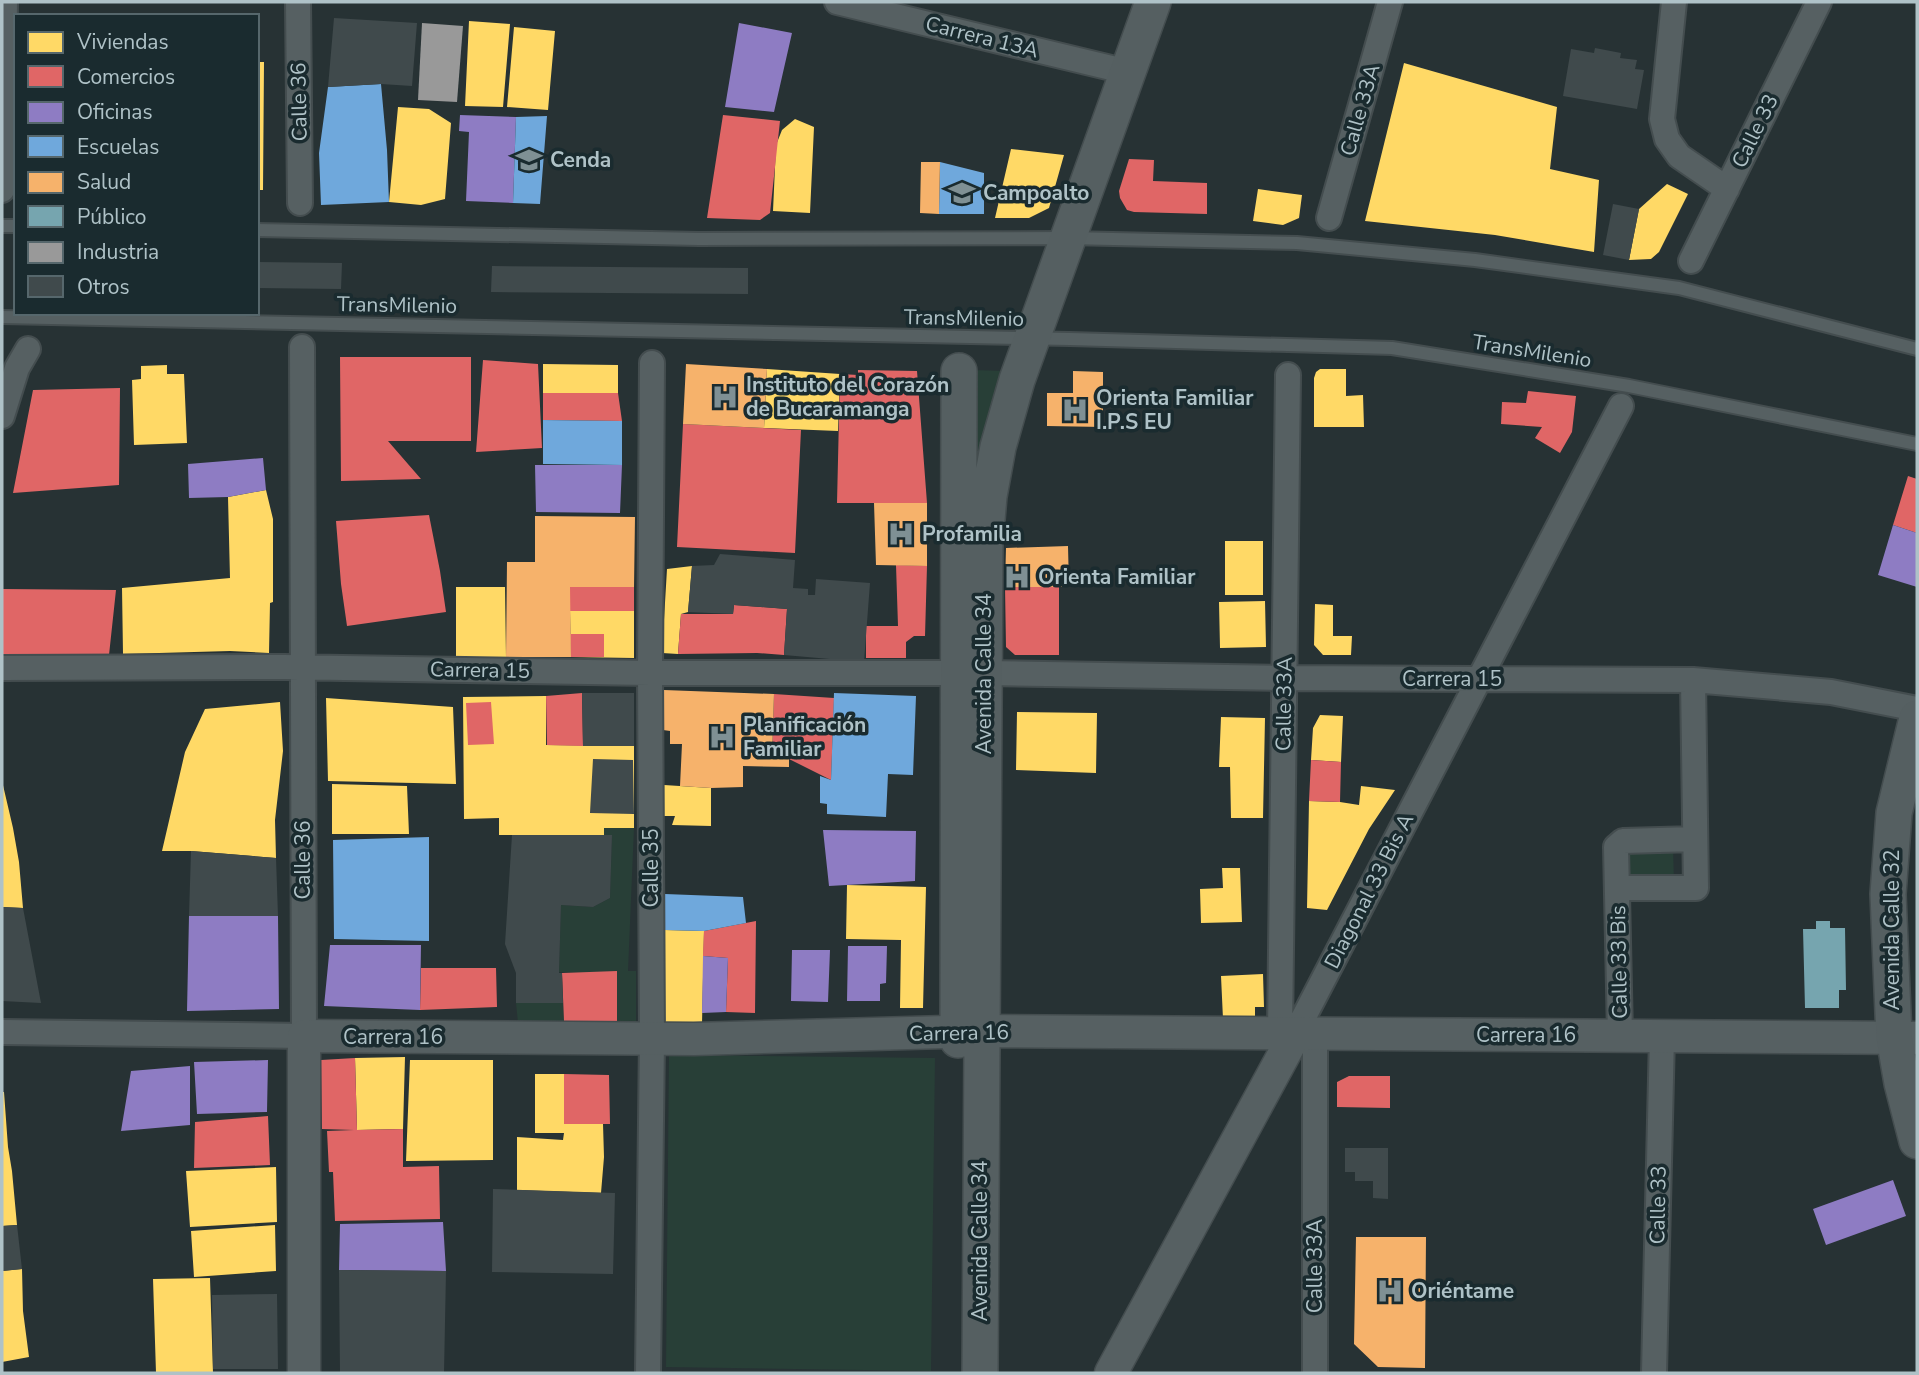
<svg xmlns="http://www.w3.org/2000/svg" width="1919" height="1375" font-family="'Nunito Sans',sans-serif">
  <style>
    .green { fill: #283f37 }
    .homes { fill: #ffd966 }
    .shops { fill: #e06666 }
    .offices { fill: #8e7cc3 }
    .schools { fill: #6fa8dc }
    .health { fill: #f6b26b }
    .public { fill: #76a5af }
    .industry { fill: #999 }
    .building { fill: #404a4c }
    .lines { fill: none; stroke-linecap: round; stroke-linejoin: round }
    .service-casing { stroke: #444d4f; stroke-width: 16 }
    .minor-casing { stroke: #444d4f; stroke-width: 28 }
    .tertiary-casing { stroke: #444d4f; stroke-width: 35 }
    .secondary-casing { stroke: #444d4f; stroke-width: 38 }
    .service { stroke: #566062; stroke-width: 12 }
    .minor { stroke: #566062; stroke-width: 24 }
    .tertiary { stroke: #566062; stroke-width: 32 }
    .secondary { stroke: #555f61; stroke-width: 35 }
    .labels { text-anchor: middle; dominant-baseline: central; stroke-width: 7; stroke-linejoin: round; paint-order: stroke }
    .street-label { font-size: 21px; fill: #afc2c7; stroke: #1a2b2f }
    .poi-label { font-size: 21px; font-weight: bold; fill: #afc2c7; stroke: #1a2b2f; text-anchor: start }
  </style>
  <rect width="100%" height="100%" fill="#273234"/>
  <path class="green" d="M 971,370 L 1007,371 L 975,511 Z
    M 604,828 L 634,828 L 628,971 L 636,971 L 636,1033 L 519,1033 L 516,1003 L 563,1003 L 564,1021 L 617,1021 L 617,974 L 559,972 L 561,905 L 593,907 L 610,898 L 612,836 L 604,835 Z
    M 1673,846 L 1674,883 L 1621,883 L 1620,847 Z
    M 669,1055 L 935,1058 L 931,1371 L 666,1367 Z"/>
  <path class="homes" d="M 469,21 L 510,24 L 503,107 L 465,106 Z
    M 514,27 L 555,31 L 548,110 L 507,107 Z
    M 257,62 L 264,62 L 263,190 L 257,190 Z
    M 1404,63 L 1557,107 L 1550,169 L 1599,180 L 1594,252 L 1495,235 L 1365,221 Z
    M 398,107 L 429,109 L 451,123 L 445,199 L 421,205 L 389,202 Z
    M 795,119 L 814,127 L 810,213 L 773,211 L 776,145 L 782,130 Z
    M 1011,149 L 1064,155 L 1049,208 L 1029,218 L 995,218 Z
    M 1667,184 L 1688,194 L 1659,252 L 1651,259 L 1629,260 L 1639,209 Z
    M 1258,189 L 1302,195 L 1299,218 L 1283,225 L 1253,221 Z
    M 543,364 L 618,365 L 618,393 L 543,393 Z
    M 167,365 L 167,374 L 184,374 L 187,443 L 134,445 L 132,380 L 141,379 L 141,366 Z
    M 767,369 L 840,374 L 838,431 L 764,428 Z
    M 1320,369 L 1346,369 L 1346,396 L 1363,395 L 1364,427 L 1314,427 L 1314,378 L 1316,372 Z
    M 266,490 L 273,519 L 273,602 L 270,603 L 269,653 L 230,651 L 123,654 L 122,588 L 230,578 L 228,497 Z
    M 1225,541 L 1263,541 L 1263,595 L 1225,595 Z
    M 692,566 L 688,612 L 681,614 L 678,654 L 662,653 L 667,569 Z
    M 456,587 L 505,587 L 506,657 L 456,657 Z
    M 1265,601 L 1266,647 L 1220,648 L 1219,602 Z
    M 1315,604 L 1333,605 L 1333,636 L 1352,636 L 1351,655 L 1323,655 L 1314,645 Z
    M 570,611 L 634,611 L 634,658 L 571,657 Z
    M 546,696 L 546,745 L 634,746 L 634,828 L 604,828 L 604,835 L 499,835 L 499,818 L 464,819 L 463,697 Z
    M 326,698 L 453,707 L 456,784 L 328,781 Z
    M 280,702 L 283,751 L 275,820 L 276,858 L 191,851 L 162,851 L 185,752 L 205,709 Z
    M 1017,712 L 1097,713 L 1096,773 L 1016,770 Z
    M 1320,715 L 1343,716 L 1341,762 L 1311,760 L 1313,728 Z
    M 1221,717 L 1265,718 L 1263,818 L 1231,818 L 1230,767 L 1219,767 Z
    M 2,781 L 13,828 L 19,862 L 23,908 L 2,907 Z
    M 332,784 L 407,786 L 409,834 L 332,834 Z
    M 664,785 L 711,788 L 711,826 L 672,825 L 675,816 L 662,816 Z
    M 1361,786 L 1395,790 L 1369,829 L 1327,910 L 1307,908 L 1309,801 L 1340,802 L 1359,805 Z
    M 1222,868 L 1240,868 L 1242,922 L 1201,923 L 1200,889 L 1223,888 Z
    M 847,885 L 926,887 L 923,1008 L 900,1008 L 901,940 L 846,939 Z
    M 665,930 L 704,931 L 702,1024 L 661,1024 Z
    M 1263,974 L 1264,1007 L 1255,1007 L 1255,1018 L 1223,1019 L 1221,976 Z
    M 405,1057 L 403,1129 L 357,1130 L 355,1058 Z
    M 410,1060 L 493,1060 L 493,1160 L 406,1161 Z
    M 535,1074 L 564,1074 L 564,1124 L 603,1124 L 604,1157 L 601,1193 L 517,1190 L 517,1137 L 563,1140 L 564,1133 L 535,1133 Z
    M 2,1092 L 4,1092 L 8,1147 L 12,1171 L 17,1225 L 2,1226 Z
    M 276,1167 L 277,1222 L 190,1227 L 186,1171 Z
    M 275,1225 L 276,1271 L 194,1277 L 191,1231 Z
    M 22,1269 L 23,1311 L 29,1357 L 2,1362 L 2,1271 Z
    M 210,1278 L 213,1373 L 156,1373 L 153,1279 Z"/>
  <path class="shops" d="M 723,115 L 780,121 L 770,213 L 760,220 L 707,218 Z
    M 1129,159 L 1154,160 L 1153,181 L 1207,183 L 1207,214 L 1134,212 L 1127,210 L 1120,198 L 1119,191 Z
    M 340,357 L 471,357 L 471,441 L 388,441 L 421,479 L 341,481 Z
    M 483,360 L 538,364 L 542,448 L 476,452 Z
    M 858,370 L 917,371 L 927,503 L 837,503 L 840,374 L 858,375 Z
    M 120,388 L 119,485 L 13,493 L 33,390 Z
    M 1528,391 L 1576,396 L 1572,432 L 1560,453 L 1535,438 L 1542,427 L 1501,424 L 1502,402 L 1526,403 Z
    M 543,393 L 618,393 L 622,421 L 543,420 Z
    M 683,424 L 801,430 L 795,553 L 677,547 Z
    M 1908,476 L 1917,479 L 1917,533 L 1893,525 Z
    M 429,515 L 440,571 L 446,612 L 347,626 L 341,584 L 336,521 Z
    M 896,565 L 927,566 L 925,636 L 914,636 L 906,642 L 906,658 L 866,658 L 866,626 L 898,626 Z
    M 570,587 L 634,587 L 634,611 L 570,611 Z
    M 1005,587 L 1059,587 L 1059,655 L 1015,655 L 1006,647 Z
    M 2,589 L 116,590 L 109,655 L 2,655 Z
    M 734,605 L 787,609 L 784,655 L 757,653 L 678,654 L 681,614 L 733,614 Z
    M 570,634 L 604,634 L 604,657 L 571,657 Z
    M 582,693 L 583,746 L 547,745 L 546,696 Z
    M 774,694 L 834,698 L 831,780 L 789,759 L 772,759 Z
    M 491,702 L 494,744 L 468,745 L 466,703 Z
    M 1311,760 L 1341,762 L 1340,802 L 1309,801 Z
    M 756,921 L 755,1013 L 726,1012 L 728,958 L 703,956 L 704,931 Z
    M 421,968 L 496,968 L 497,1007 L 420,1010 Z
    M 617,971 L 617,1022 L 564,1021 L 562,973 Z
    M 355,1058 L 357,1130 L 403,1129 L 403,1167 L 439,1166 L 440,1219 L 335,1221 L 333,1172 L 329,1172 L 327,1131 L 354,1130 L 322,1129 L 321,1060 Z
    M 564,1074 L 609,1075 L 610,1124 L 564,1124 Z
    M 1349,1076 L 1390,1076 L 1390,1108 L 1337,1107 L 1337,1082 Z
    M 268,1116 L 270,1165 L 194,1168 L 195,1122 Z"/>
  <path class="offices" d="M 739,23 L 792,33 L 774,112 L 725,107 Z
    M 460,115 L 516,117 L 513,203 L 466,201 L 469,132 L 459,131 Z
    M 263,458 L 266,490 L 228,497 L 189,498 L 188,464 Z
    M 535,465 L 622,465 L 620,513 L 536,512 Z
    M 1893,525 L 1917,533 L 1917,587 L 1878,575 Z
    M 823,830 L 916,831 L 915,881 L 829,886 Z
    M 189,916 L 278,916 L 279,1009 L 187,1011 Z
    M 330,945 L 421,945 L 420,1010 L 324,1006 Z
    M 848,946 L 887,946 L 886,983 L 880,984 L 880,1001 L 847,1001 Z
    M 792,950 L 830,950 L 828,1002 L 791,1001 Z
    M 703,956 L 728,958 L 726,1012 L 702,1013 Z
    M 268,1060 L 267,1112 L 197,1114 L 194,1062 Z
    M 190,1066 L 190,1125 L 121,1131 L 131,1071 Z
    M 1893,1180 L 1906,1216 L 1826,1245 L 1813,1209 Z
    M 443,1222 L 446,1271 L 339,1270 L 340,1224 Z"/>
  <path class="schools" d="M 381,84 L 387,150 L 389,202 L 321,205 L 319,153 L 328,87 Z
    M 547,116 L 540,204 L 513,203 L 516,117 Z
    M 940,162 L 984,173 L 984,214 L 939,214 Z
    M 543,420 L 622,421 L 622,465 L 543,464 Z
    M 834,693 L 916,696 L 913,775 L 888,774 L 886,817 L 827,814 L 827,804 L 820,803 L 820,776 L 831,780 Z
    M 429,837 L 429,941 L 334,939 L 333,840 Z
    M 665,894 L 743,897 L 746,923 L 704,931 L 665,930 Z"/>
  <path class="health" d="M 921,162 L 940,162 L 939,214 L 920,213 Z
    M 686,364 L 767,369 L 764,428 L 683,424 Z
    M 1073,371 L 1103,372 L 1103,427 L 1047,426 L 1047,393 L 1073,393 Z
    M 874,503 L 927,503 L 927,566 L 876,565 Z
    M 535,516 L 635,517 L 634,587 L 570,587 L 571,657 L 506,657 L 507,562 L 535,562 Z
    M 1068,546 L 1069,587 L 1005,587 L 1006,548 Z
    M 664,690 L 774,694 L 772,759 L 789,759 L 789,767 L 743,766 L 743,787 L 711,788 L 680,786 L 682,744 L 670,744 L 670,731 L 663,730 Z
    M 1356,1237 L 1426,1237 L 1425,1368 L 1378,1367 L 1354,1344 Z"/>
  <path class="public" d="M 1816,921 L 1830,921 L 1830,928 L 1845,928 L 1846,990 L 1839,990 L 1839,1008 L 1805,1008 L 1803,929 L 1816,929 Z"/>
  <path class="industry" d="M 422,23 L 463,26 L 457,102 L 418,100 Z"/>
  <path class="building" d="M 334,18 L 417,23 L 412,86 L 381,84 L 328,87 Z
    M 1595,48 L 1621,53 L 1620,58 L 1637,60 L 1635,69 L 1644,70 L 1637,109 L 1563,96 L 1571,49 L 1594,53 Z
    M 1613,204 L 1639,209 L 1629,260 L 1603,255 Z
    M 257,262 L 342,263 L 341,289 L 257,288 Z
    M 492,266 L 748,268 L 748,294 L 491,292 Z
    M 720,554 L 795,560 L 793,588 L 808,589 L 808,595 L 815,595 L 816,579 L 870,583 L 864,662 L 784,655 L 787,609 L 734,605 L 733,614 L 688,612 L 692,566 L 714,565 Z
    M 582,693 L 634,693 L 634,746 L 583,746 Z
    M 593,759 L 633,760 L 634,814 L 590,813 Z
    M 512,835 L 612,835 L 610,898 L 593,907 L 561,905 L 559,973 L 562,973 L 563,1003 L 516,1003 L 516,973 L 505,944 Z
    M 191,851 L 276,858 L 278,916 L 189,916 Z
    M 2,907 L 23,908 L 41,1003 L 2,1001 Z
    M 1345,1148 L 1388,1148 L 1388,1199 L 1373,1198 L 1373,1181 L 1355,1181 L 1355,1172 L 1345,1172 Z
    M 493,1189 L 615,1193 L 613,1274 L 492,1272 Z
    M 17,1225 L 22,1269 L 2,1271 L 2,1226 Z
    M 339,1270 L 446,1271 L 444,1373 L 340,1373 Z
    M 277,1294 L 278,1369 L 213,1369 L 212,1295 Z"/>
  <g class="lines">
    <g class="service-casing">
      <path id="service" d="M 2,226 L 16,226
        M 257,230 L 699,239 L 1068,238 L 1297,243 L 1475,260 L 1679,288 L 1917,349
        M 2,317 L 1070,339 L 1392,348 L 1629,386 L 1917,444"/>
    </g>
    <g class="minor-casing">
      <path id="minor" d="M 298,2 L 300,203
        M 837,2 L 1128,72
        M 1674,2 L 1662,119 L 1667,139 L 1679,156 L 1727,189
        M 2,190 L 5,2
        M 1329,218 L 1390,2
        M 1691,261 L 1819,2
        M 2,416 L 17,368 L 28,349
        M 2,668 L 284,667 L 650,673 L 958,673
        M 984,673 L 1284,678 L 1693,680 L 1831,692 L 1917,709
        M 1617,888 L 1696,888 L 1693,680
        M 2,1032 L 304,1036 L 302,347
        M 1280,1033 L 1288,375
        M 1295,1034 L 1621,406
        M 1620,1035 L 1616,847 L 1623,841 L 1695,839
        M 648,1373 L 652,1038 L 650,673 L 652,363
        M 1315,1373 L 1315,1033
        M 1654,1373 L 1662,1036"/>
    </g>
    <g class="tertiary-casing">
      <path id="tertiary" d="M 304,1373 L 304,1036 L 694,1039 L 982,1031 L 1917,1038
        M 1111,1373 L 1295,1034"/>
    </g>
    <g class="secondary-casing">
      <path id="secondary" d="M 1917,718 L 1894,813 L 1888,894 L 1894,1037 L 1902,1083 L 1917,1141
        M 958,1040 L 959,371
        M 980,1373 L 985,543 L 989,496 L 998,447 L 1017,380 L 1153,2"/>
    </g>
    <use href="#service" class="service"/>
    <use href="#minor" class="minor"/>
    <use href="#tertiary" class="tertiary"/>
    <use href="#secondary" class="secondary"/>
  </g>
  <defs>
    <g id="university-bare" transform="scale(2.1)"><path d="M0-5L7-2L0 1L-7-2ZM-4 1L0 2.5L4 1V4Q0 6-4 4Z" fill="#7f9094" stroke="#1a2b2f" stroke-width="2.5" paint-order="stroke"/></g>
    <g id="hospital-bare" transform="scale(2.1)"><path d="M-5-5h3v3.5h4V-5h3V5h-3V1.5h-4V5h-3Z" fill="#7f9094" stroke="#1a2b2f" stroke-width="2.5" paint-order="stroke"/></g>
  </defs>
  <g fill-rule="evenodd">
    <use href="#university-bare" x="529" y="160"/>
    <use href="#university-bare" x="962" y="193"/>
    <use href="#hospital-bare" x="725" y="397"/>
    <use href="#hospital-bare" x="1075" y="410"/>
    <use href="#hospital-bare" x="901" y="534"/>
    <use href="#hospital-bare" x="1017" y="577"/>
    <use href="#hospital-bare" x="722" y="737"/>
    <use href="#hospital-bare" x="1390" y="1291"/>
  </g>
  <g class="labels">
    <g class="street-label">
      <text transform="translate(982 37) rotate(14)">Carrera 13A</text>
      <text transform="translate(299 102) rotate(-91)">Calle 36</text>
      <text transform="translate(1360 110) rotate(-74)">Calle 33A</text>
      <text transform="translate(1755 131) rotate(-64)">Calle 33</text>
      <text transform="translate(397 305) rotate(1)">TransMilenio</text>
      <text transform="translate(964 318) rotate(1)">TransMilenio</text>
      <text transform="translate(1532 351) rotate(9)">TransMilenio</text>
      <text transform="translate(480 670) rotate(1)">Carrera 15</text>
      <text transform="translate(984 674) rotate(-90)">Avenida Calle 34</text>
      <text x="1452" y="679">Carrera 15</text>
      <text transform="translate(1284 704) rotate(-89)">Calle 33A</text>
      <text transform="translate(303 860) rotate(-90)">Calle 36</text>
      <text transform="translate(651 868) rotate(-90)">Calle 35</text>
      <text transform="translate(1369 891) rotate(-63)">Diagonal 33 Bis A</text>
      <text transform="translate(1892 930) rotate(-90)">Avenida Calle 32</text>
      <text transform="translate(1619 962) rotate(-91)">Calle 33 Bis</text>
      <text transform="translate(959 1033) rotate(-1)">Carrera 16</text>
      <text x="1526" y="1035">Carrera 16</text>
      <text x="393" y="1037">Carrera 16</text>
      <text transform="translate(1658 1205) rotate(-89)">Calle 33</text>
      <text transform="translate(980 1241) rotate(-90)">Avenida Calle 34</text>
      <text transform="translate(1315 1266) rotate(-90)">Calle 33A</text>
    </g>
    <g class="poi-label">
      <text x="550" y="160">Cenda</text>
      <text x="983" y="193">Campoalto</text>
      <text x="746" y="385">Instituto del Corazón<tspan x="746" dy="24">de Bucaramanga</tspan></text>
      <text x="1096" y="398">Orienta Familiar<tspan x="1096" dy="24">I.P.S EU</tspan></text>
      <text x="922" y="534">Profamilia</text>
      <text x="1038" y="577">Orienta Familiar</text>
      <text x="743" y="725">Planificación<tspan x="743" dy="24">Familiar</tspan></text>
      <text x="1411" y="1291">Oriéntame</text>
    </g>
  </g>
  <rect width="1919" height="1375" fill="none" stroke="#afc2c7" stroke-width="7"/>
  <rect x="14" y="14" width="245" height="301" fill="#1a2b2f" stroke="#56676c" stroke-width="2"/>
  <rect x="28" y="32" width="35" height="21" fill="#ffd966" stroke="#56676c" stroke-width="2"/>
  <text x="77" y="49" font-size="21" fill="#afc2c7">Viviendas</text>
  <rect x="28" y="66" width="35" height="21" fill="#e06666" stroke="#56676c" stroke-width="2"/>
  <text x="77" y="84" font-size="21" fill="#afc2c7">Comercios</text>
  <rect x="28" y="102" width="35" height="21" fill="#8e7cc3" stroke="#56676c" stroke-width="2"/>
  <text x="77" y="119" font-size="21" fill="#afc2c7">Oficinas</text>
  <rect x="28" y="136" width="35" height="21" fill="#6fa8dc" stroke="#56676c" stroke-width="2"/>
  <text x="77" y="154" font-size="21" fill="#afc2c7">Escuelas</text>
  <rect x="28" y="172" width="35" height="21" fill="#f6b26b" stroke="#56676c" stroke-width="2"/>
  <text x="77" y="189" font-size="21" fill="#afc2c7">Salud</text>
  <rect x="28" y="206" width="35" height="21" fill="#76a5af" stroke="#56676c" stroke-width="2"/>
  <text x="77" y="224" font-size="21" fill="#afc2c7">Público</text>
  <rect x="28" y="242" width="35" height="21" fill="#999999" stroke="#56676c" stroke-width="2"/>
  <text x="77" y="259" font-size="21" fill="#afc2c7">Industria</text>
  <rect x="28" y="276" width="35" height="21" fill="#404a4c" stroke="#56676c" stroke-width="2"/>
  <text x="77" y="294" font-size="21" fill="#afc2c7">Otros</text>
</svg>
